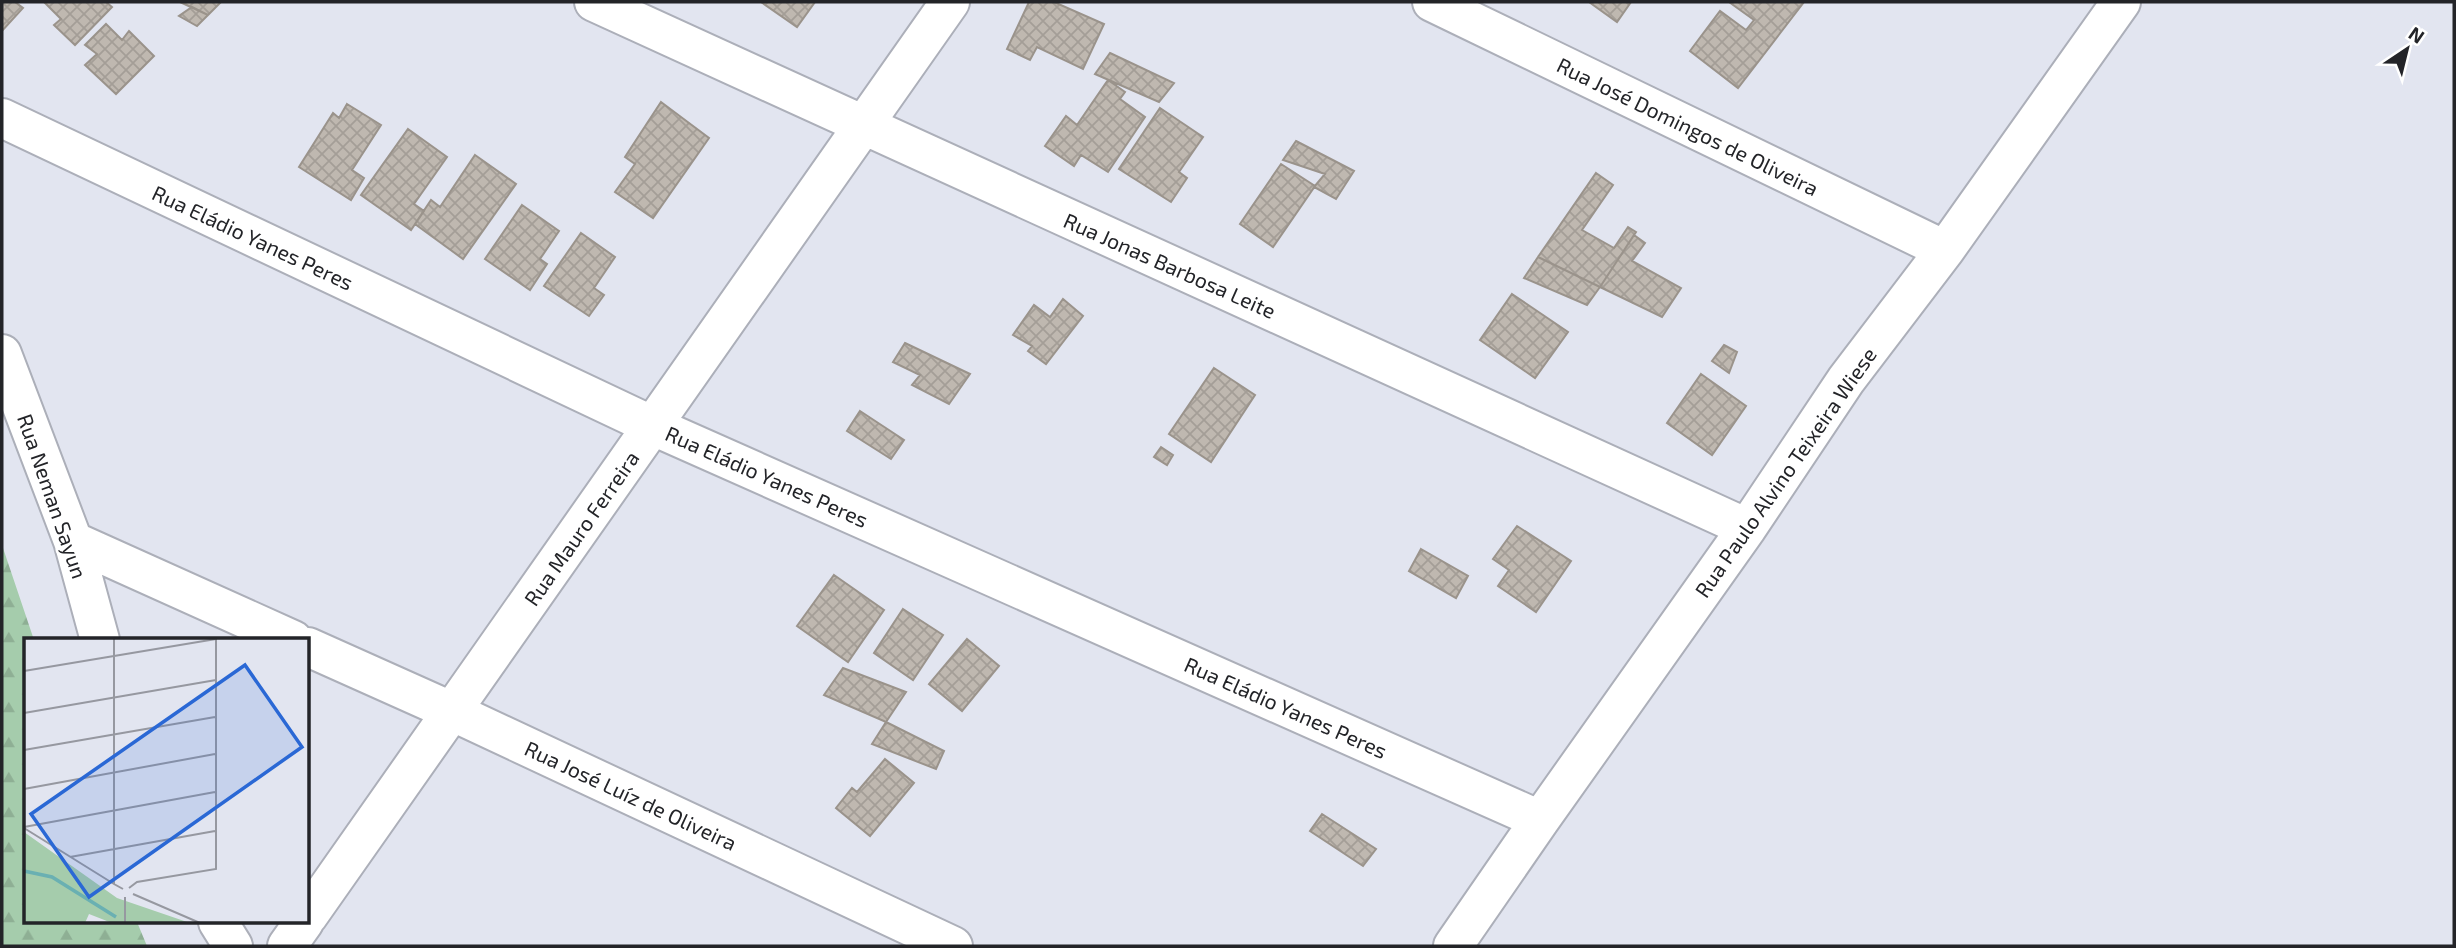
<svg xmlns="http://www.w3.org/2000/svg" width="2456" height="948" font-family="'Exo 2',sans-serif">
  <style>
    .forest { fill: url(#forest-firs) }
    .building { fill: url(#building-cross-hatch); stroke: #9a938b; stroke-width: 2 }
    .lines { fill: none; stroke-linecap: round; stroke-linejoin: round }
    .minor-casing { stroke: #acafb9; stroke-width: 42 }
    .minor { stroke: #fff; stroke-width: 38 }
    .labels { text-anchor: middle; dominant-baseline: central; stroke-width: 5; stroke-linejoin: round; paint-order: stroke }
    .street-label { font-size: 21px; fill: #232428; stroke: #fff }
    .inset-river { fill: none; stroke: #6ab0b2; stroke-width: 3.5 }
    .inset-road { fill: none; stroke: #9698a0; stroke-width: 2 }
    .view { fill: #2a68d5; fill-opacity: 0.15; stroke: #2a68d5; stroke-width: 3.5 }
    .inset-edge { fill: none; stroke: #232428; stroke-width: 3.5 }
  </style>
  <defs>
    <pattern id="forest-firs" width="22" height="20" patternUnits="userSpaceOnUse" patternTransform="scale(1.75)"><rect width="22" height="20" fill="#a5ccac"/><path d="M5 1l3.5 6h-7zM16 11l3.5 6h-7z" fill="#8eaf94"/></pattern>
    <pattern id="building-cross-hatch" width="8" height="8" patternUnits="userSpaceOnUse" patternTransform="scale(1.75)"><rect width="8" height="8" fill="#bfb8b0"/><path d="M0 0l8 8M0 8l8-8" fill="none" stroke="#a49e97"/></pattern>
  </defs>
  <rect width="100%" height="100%" fill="#e2e5f0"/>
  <path class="forest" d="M 2,545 L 34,640 L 26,640 L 26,922 L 137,922 L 147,946 L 2,946 Z"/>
  <path class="building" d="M 2,2 L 15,2 L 23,8 L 2,31 Z
    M 44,2 L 106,2 L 112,7 L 75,45 L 54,25 L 61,19 Z
    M 180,2 L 221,2 L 208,15 Z
    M 761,2 L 815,2 L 797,27 Z
    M 1029,2 L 1054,2 L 1104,24 L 1083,69 L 1037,47 L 1030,60 L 1007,49 Z
    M 1589,2 L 1631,2 L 1617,22 Z
    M 1729,2 L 1804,2 L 1738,88 L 1690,51 L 1720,11 L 1746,30 L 1754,20 Z
    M 192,7 L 208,15 L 197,26 L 179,16 Z
    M 106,24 L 122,40 L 129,31 L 154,56 L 116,94 L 85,65 L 97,54 L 85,45 Z
    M 1110,53 L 1174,83 L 1159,102 L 1095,74 Z
    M 1108,80 L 1125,92 L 1120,99 L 1145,117 L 1108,172 L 1081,155 L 1074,166 L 1045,146 L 1066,116 L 1077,125 Z
    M 661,102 L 709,138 L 653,218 L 615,192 L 635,164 L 625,157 Z
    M 347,104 L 381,125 L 352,170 L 364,178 L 351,200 L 299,167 L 333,113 L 339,118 Z
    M 1160,108 L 1203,137 L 1179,172 L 1187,178 L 1171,202 L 1119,169 Z
    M 408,129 L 447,157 L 414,204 L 424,211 L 411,230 L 361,195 Z
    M 1296,141 L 1354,171 L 1336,199 L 1314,187 L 1325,174 L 1283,160 Z
    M 475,155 L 516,184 L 463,259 L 415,224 L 431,200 L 440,207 Z
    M 1281,164 L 1315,186 L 1273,247 L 1240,224 Z
    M 1596,173 L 1613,185 L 1582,230 L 1614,248 L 1628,227 L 1636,232 L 1600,287 L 1538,257 Z
    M 522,205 L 559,231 L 540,259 L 547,264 L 530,290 L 485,259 Z
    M 581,233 L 615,257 L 594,288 L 604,295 L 589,316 L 544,286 Z
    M 1634,235 L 1645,243 L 1632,261 L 1681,288 L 1662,317 L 1600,287 Z
    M 1538,257 L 1600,287 L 1587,305 L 1524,278 Z
    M 1512,294 L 1568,332 L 1535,378 L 1480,340 Z
    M 1063,299 L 1083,316 L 1046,364 L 1028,351 L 1032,346 L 1013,335 L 1034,305 L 1050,317 Z
    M 905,343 L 970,374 L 949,404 L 912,385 L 920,375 L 893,362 Z
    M 1724,345 L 1737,352 L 1729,373 L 1712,361 Z
    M 1214,368 L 1255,395 L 1211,462 L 1169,434 Z
    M 1701,374 L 1746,406 L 1712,455 L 1667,423 Z
    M 860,411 L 904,440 L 891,459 L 847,431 Z
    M 1161,447 L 1173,455 L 1167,465 L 1154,457 Z
    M 1517,526 L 1571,561 L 1536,612 L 1498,586 L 1509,570 L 1493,559 Z
    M 1421,549 L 1468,576 L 1456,598 L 1409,571 Z
    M 834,575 L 884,610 L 848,662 L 797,626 Z
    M 903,609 L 943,635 L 913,680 L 874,653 Z
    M 967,639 L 999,666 L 962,711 L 929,684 Z
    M 843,668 L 906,692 L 886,722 L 824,695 Z
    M 886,722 L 944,751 L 936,769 L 872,744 Z
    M 885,759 L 914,783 L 870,836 L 836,808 L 852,788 L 857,792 Z
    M 1322,814 L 1376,849 L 1363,866 L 1310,831 Z"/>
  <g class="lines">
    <g class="minor-casing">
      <path id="minor" d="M 594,2 L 1747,528
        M 1432,2 L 1945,250
        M 2,118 L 653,426 L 1540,820
        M 2,354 L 73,541 L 100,640
        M 73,541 L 293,640
        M 308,647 L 451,711 L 953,946
        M 308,916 L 950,2
        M 218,922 L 233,946
        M 287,946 L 304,922
        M 1453,946 L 1540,820 L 1747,528 L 1846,380 L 1945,250 L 2121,2"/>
    </g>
    <use href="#minor" class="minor"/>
  </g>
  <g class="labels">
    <g class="street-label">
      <text transform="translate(1688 126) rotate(26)">Rua José Domingos de Oliveira</text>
      <text transform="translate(253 237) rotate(25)">Rua Eládio Yanes Peres</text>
      <text transform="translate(1170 265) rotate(24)">Rua Jonas Barbosa Leite</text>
      <text transform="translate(1785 472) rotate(-55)">Rua Paulo Alvino Teixeira Wiese</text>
      <text transform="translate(767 476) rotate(24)">Rua Eládio Yanes Peres</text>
      <text transform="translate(53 496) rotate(71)">Rua Neman Sayun</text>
      <text transform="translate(581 528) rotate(-55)">Rua Mauro Ferreira</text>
      <text transform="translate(1286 707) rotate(24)">Rua Eládio Yanes Peres</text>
      <text transform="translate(631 795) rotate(25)">Rua José Luíz de Oliveira</text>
    </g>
  </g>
  <g transform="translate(24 638)">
    <rect width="285" height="285" fill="#e2e5f0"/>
    <path d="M 0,194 L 93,260 L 166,285 L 88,285 L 65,276 L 61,285 L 0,285 Z" fill="#a5ccac"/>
    <path class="inset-river" d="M 0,233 L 28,239 L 92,279"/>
    <path class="inset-road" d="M 90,1 L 90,246 L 99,251M 0,33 L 192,1M 0,75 L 192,42M 0,112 L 191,79M 0,151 L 191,116M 0,189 L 191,154M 0,190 L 90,246M 46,219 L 191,193M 105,250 L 113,244 L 192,231 L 192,1M 109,256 L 176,285M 101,285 L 101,259"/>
    <path class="view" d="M 221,27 L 278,109 L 65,259 L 7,176 Z"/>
    <rect width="285" height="285" class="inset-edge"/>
  </g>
  <rect width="2456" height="948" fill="none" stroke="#232428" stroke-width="7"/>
  <g transform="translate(2407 49) rotate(35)" stroke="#ffffff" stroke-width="5" paint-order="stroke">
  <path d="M0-5L12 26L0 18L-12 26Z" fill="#232428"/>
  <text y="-10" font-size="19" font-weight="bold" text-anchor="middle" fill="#232428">N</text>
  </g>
</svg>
